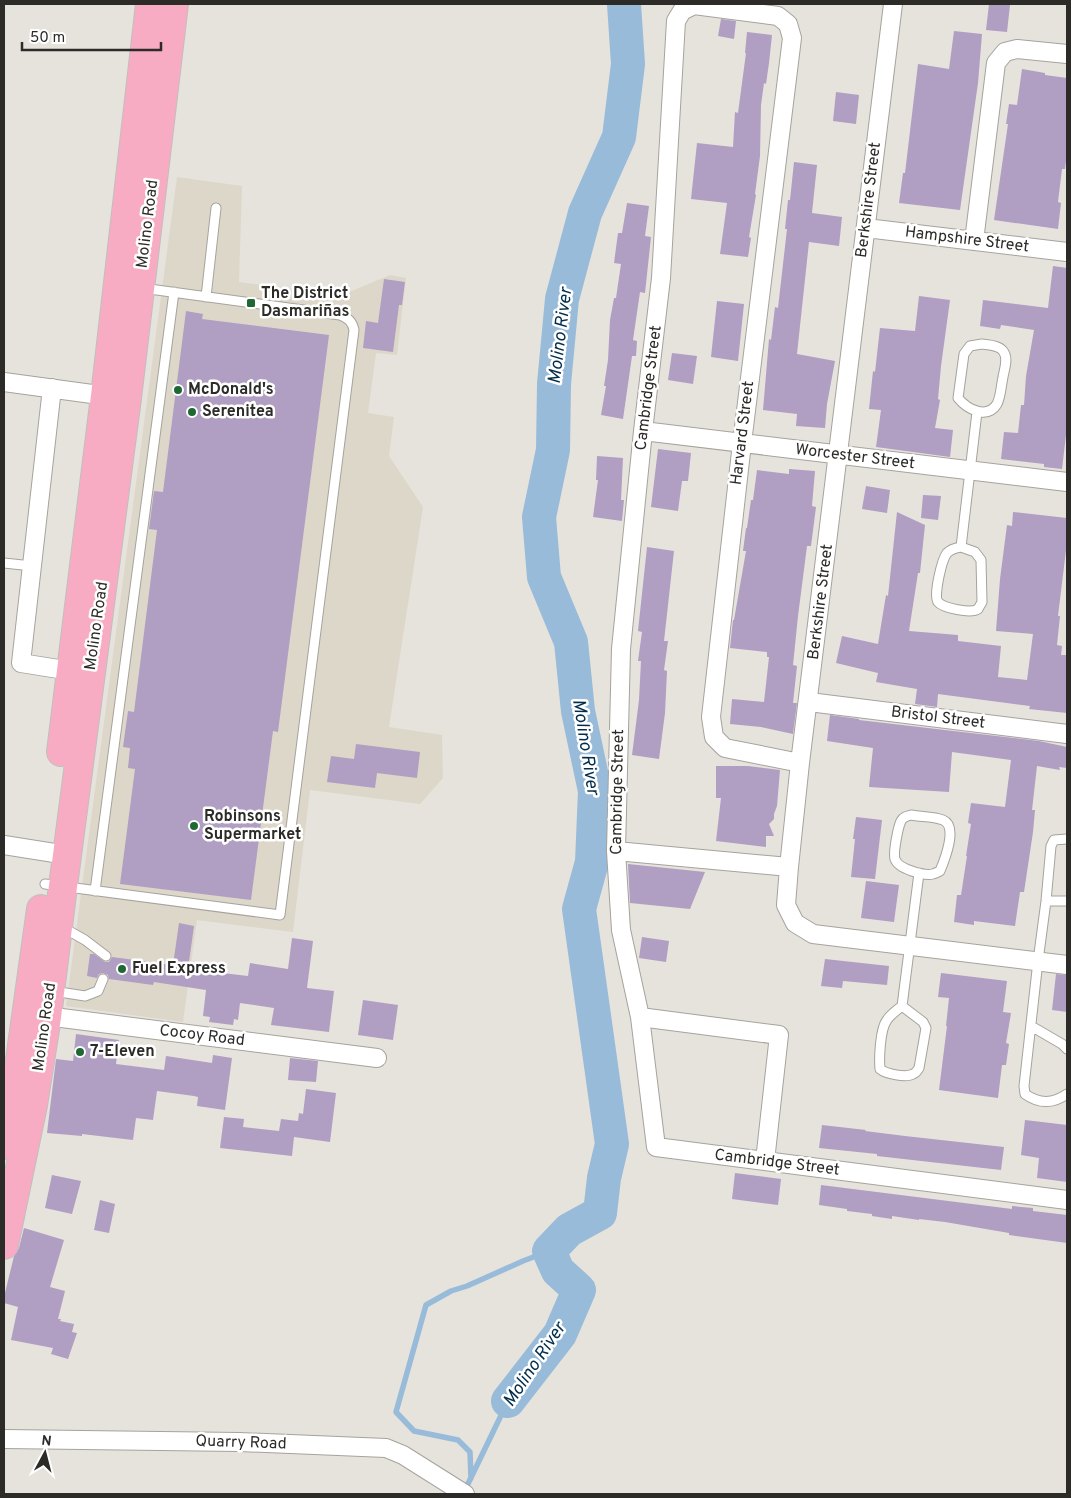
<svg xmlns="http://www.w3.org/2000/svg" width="1071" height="1498" font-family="Overpass,sans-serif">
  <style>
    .built { fill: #ddd7ca }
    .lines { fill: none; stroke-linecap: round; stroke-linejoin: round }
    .stream { stroke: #98bbd9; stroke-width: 5.5 }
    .river { stroke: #98bbd9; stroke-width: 34 }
    .building { fill: #b09ec3 }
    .service-casing { stroke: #a6a39d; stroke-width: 11 }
    .minor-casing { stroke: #a6a39d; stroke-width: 20 }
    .primary-casing { stroke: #c0bfbe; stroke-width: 30 }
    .service { stroke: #fff; stroke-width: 9 }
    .minor { stroke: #fff; stroke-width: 18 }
    .primary { stroke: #f8acc3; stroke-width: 28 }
    .poi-dot { fill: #1f6733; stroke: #fff; stroke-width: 2 }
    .labels { text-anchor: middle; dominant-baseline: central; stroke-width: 5; stroke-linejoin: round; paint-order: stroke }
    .street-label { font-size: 16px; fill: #2c2b28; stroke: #fff }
    .poi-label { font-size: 16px; font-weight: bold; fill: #2c2b28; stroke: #fff; text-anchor: start }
    .water-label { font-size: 18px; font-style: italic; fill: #022d4b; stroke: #fff }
  </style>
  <rect width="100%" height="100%" fill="#e6e3dd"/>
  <path class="built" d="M 177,177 L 242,186 L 239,282 L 342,295 L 390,275 L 406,278 L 397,355 L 376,353 L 368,413 L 394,417 L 389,456 L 423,507 L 389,727 L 442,735 L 443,778 L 420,804 L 310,790 L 293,932 L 197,920 L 183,1022 L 66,1006 Z"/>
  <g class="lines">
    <path class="stream" d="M 471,1478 L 470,1452 L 458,1440 L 414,1431 L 396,1412 L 426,1305 L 451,1291 L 467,1286 L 523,1261 L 549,1251
      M 465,1490 L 508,1401"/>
    <path class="river" d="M 508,1401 L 560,1334 L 579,1290 L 558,1271 L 549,1251 L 569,1230 L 600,1213 L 604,1178 L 612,1144 L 579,909 L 592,862 L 595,791 L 578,711 L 571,642 L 544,577 L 539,517 L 553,450 L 554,384 L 562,299 L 585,213 L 619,137 L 628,64 L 624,4"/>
  </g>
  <path class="building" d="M 989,4 L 1010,5 L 1007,32 L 986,30 Z
    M 721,19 L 736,21 L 734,39 L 718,36 Z
    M 954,31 L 982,34 L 978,83 L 960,210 L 899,203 L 903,173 L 905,173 L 918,64 L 949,69 Z
    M 747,32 L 772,35 L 769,63 L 766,84 L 764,83 L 761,105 L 760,156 L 755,194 L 756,195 L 749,237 L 751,238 L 748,257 L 720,254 L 727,203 L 691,199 L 697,143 L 733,147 L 735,112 L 738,113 L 746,53 L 745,53 Z
    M 1022,69 L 1045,73 L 1045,75 L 1067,78 L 1067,154 L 1065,169 L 1062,169 L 1058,202 L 1061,203 L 1058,229 L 994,220 L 1008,124 L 1006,124 L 1009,104 L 1017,105 Z
    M 836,92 L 859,95 L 856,124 L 833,121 Z
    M 794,162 L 817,165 L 812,213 L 842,217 L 839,246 L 809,242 L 797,354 L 835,361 L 827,404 L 825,428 L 796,426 L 797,414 L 763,410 L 769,339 L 771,340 L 775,307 L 778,308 L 787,229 L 785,229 L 788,200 L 790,200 Z
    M 627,203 L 649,206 L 645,236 L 651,237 L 645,293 L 640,292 L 633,340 L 637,341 L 636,356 L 632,356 L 623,419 L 601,415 L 606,386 L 604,386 L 608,360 L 610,320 L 614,298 L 616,298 L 621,264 L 614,263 L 618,233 L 622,233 Z
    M 1053,266 L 1067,268 L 1067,435 L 1066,435 L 1062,469 L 1044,467 L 1044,464 L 1001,459 L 1004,432 L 1018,433 L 1021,405 L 1024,405 L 1026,376 L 1034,330 L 1001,325 L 1000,329 L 980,326 L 983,300 L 1048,308 Z
    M 384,279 L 405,282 L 402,305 L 399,305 L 393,352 L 363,348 L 366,321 L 378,323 Z
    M 919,296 L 950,300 L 941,366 L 938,399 L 940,400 L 935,428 L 953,430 L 950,457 L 876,447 L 881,410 L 869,409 L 873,371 L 875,372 L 880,328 L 915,331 Z
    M 717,301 L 744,304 L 738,361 L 711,357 Z
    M 186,311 L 203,314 L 202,319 L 329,335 L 278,732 L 273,731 L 251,900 L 120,884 L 135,769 L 128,768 L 130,748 L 123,747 L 128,711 L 134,712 L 157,530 L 149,529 L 154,491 L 163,492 Z
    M 672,353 L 697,356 L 693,384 L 668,380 Z
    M 658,449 L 691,453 L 688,481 L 682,481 L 678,511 L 651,507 Z
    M 597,456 L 623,458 L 621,500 L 624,500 L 622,521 L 593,517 L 598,480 L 596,480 Z
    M 789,469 L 815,471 L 812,506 L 816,507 L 811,546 L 807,546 L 798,616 L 793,665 L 797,666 L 793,703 L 797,703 L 793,734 L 761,727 L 730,724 L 732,699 L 764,702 L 769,657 L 767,657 L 767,652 L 730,648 L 733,620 L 734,620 L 746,551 L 743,551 L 746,528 L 747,528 L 751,500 L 753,500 L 757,470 L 789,474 Z
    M 866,486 L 890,490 L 887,513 L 862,509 Z
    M 923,495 L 941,496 L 938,520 L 921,518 Z
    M 897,512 L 925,525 L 920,573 L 918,573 L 909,631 L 958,635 L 958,641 L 1001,646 L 998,677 L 1027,680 L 1033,634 L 996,631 L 1000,579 L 1007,525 L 1012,526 L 1013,512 L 1067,518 L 1067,542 L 1058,616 L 1060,616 L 1057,645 L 1062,646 L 1061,655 L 1067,655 L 1067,713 L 1029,709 L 1030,706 L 938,694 L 937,707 L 915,704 L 917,689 L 876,682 L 878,673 L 836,663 L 842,636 L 878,644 L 886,595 L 888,596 Z
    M 647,547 L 674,551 L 664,641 L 668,641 L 664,670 L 667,671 L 665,713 L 659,759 L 632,755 L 639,700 L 641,661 L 638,661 L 642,632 L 638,631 Z
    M 830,715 L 859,719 L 859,720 L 1039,741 L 1067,747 L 1067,768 L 1059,767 L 1060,770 L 1037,766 L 1032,810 L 1035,810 L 1033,832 L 1024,892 L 1020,892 L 1015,926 L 974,921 L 974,925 L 954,922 L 957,895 L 961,895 L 967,856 L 966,856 L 971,824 L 968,823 L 971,803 L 1005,807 L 1011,760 L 952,752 L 949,792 L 869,787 L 873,748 L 827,741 Z
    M 356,744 L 420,752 L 417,778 L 377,773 L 375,788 L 327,782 L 331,756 L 354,759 Z
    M 716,766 L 748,766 L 780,770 L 777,806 L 774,814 L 774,819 L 769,824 L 774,836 L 766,836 L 766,847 L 716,841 L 721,798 L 716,798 Z
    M 856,817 L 882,820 L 875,879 L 851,877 L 855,839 L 853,839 Z
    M 628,864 L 705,872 L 690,909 L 630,903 Z
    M 866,881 L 899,885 L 894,922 L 861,918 Z
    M 179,923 L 194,926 L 188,969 L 248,976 L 250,963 L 288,969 L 292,938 L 313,941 L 307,988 L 334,991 L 329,1032 L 271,1025 L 274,1008 L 240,1003 L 238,1020 L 234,1019 L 233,1025 L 209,1022 L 210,1017 L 203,1016 L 206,990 L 154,982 L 153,985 L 109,979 L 108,975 L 103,973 L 99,974 L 97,978 L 87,976 L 90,954 L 94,954 L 105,962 L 109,962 L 112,957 L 173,965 Z
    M 642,937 L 669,941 L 666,962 L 639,958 Z
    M 825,959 L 889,966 L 887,985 L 843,981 L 842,988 L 821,986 Z
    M 941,973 L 1007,981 L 1003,1012 L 1011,1013 L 1006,1043 L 1009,1044 L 1006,1065 L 1002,1065 L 998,1098 L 939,1090 L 947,1026 L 946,1026 L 949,998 L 938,997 Z
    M 1056,974 L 1067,975 L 1067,1012 L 1052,1010 Z
    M 363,1000 L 398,1005 L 393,1040 L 358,1035 Z
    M 76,1034 L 119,1040 L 116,1064 L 164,1070 L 166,1056 L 212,1063 L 213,1055 L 232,1058 L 225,1110 L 197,1106 L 198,1097 L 194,1096 L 157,1091 L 153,1120 L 136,1118 L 133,1140 L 82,1134 L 82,1136 L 47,1133 L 56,1059 L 73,1061 Z
    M 290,1058 L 318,1061 L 316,1082 L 288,1080 Z
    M 306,1089 L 336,1093 L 330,1142 L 294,1137 L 292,1156 L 220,1148 L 224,1117 L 244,1119 L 243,1127 L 279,1131 L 281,1119 L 298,1121 L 299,1113 L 303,1114 Z
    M 1025,1120 L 1067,1125 L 1067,1182 L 1037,1178 L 1039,1158 L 1021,1155 Z
    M 822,1125 L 866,1130 L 865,1131 L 905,1136 L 1004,1147 L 1001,1170 L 877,1156 L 877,1154 L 819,1148 Z
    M 735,1173 L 781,1179 L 778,1205 L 732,1199 Z
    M 52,1175 L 81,1181 L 72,1214 L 45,1208 Z
    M 821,1185 L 1012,1209 L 1012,1206 L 1033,1208 L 1033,1211 L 1067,1215 L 1067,1243 L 1009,1235 L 1009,1233 L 945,1222 L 919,1219 L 919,1220 L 892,1216 L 892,1219 L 872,1216 L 872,1214 L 847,1211 L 847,1209 L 819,1205 Z
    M 100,1200 L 115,1204 L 109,1233 L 94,1230 Z
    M 24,1228 L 64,1240 L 50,1287 L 65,1291 L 58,1319 L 61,1319 L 60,1321 L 74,1324 L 72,1332 L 77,1333 L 68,1359 L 51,1354 L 53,1348 L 11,1340 L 18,1307 L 4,1303 L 4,1297 L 14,1256 L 19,1248 Z"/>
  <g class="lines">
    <g class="service-casing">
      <path id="service" d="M 206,297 L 216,208
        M 982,344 C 988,345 999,345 1003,351 C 1009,358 1004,370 1003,377 C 1001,386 1001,396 997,404 C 987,420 967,409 958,398 L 964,354 L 970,346 Z
        M 961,547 L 975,552 L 981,560 L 982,602 C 981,604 979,607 978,609 C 971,614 943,608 938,602 C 933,596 942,559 947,553 C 951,549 955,548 961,547 Z
        M 961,547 L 977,412
        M 4,563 L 32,566
        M 911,815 C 921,817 933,816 943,820 C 958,826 945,859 940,871 C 938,872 936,873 933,874 C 924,876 898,869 895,859 C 893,853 898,827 901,821 C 903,817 907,816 911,815 Z
        M 1067,839 L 1054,840 L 1051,846 L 1046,901 L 1038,961 L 1024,1086 L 1025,1094 C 1039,1104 1053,1104 1067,1094
        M 45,884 L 280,915 L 354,330 C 352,321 348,318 340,315 L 142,288
        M 95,891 L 174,292
        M 1046,901 L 1067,901
        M 62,927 L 85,940 L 106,956
        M 53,991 L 85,996 L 98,991 L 103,979
        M 902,1006 L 923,1022 L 926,1028 L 919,1068 C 917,1071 916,1073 913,1074 C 906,1078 886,1074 880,1069 C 879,1058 880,1029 887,1020 C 890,1015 897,1010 902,1006 L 919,873
        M 1031,1026 L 1062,1044 L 1067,1049"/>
    </g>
    <g class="minor-casing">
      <path id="minor" d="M 893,4 L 800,763 L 789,867 L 786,905 L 795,923 L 813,934 L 1067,965
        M 866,228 L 1067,252
        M 974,241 L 996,63 L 1005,52 L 1017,49 L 1067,54
        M 4,382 L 114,397
        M 52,388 L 21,663 L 71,671
        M 643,431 L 1067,482
        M 809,702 L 1067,734
        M 800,763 L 725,748 L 714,737 L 711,717 L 742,443 L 792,38 L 788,24 L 778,16 L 694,5 L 682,11 L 676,21 L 661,278 L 643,431 L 621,649 L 616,851 L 621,930 L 640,1017 L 656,1147 L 1067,1200
        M 4,845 L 67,855
        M 616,851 L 789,867
        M 38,1015 L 377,1058
        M 640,1017 L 779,1035 L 765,1161
        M 4,1439 L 239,1442 L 386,1448 L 403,1455 L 465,1494"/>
    </g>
    <g class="primary-casing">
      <path id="primary" d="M 61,752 L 105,396 L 150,4
        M 4,1145 L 17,1081 L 41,909
        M 4,1245 L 33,1105 L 47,1017 L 63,886 L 127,398 L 174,4"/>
    </g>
    <use href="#service" class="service"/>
    <use href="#minor" class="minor"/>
    <use href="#primary" class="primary"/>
  </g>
  <g class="poi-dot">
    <rect x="246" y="298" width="10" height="10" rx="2.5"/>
    <circle cx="178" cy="390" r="5"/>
    <circle cx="192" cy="412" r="5"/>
    <circle cx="194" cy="826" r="5"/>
    <circle cx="122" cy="969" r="5"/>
    <circle cx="80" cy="1052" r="5"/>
  </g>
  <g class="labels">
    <g class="street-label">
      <text transform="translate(869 200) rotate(-83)">Berkshire Street</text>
      <text transform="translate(148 224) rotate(-83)">Molino Road</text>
      <text transform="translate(967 240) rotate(7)">Hampshire Street</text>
      <text transform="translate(649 388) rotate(-83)">Cambridge Street</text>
      <text transform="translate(743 433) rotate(-83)">Harvard Street</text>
      <text transform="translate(855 457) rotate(7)">Worcester Street</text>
      <text transform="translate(821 602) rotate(-83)">Berkshire Street</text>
      <text transform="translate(97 626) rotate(-82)">Molino Road</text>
      <text transform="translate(938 718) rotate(7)">Bristol Street</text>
      <text transform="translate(618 792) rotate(-89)">Cambridge Street</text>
      <text transform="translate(45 1027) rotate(-82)">Molino Road</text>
      <text transform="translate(202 1036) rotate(7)">Cocoy Road</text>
      <text transform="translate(777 1163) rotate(7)">Cambridge Street</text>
      <text transform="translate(241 1443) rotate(2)">Quarry Road</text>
    </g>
    <g class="poi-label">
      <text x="261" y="294">The District<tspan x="261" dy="18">Dasmariñas</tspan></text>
      <text x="188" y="390">McDonald's</text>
      <text x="202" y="412">Serenitea</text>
      <text x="204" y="817">Robinsons<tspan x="204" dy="18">Supermarket</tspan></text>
      <text x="132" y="969">Fuel Express</text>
      <text x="90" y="1052">7-Eleven</text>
    </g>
    <g class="water-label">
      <text transform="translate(561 336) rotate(-83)">Molino River</text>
      <text transform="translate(585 747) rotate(81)">Molino River</text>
      <text transform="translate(535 1365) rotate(-56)">Molino River</text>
    </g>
  </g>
  <rect width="1071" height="1498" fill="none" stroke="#2c2b28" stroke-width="10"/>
  <g transform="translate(45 1453) rotate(7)" stroke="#ffffff" stroke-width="4" paint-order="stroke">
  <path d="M0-4L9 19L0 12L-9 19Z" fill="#2c2b28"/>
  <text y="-8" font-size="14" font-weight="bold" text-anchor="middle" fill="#2c2b28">N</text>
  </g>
  <path d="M22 42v8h139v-8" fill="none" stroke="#2c2b28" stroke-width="2.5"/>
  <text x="30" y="42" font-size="15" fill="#2c2b28" stroke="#ffffff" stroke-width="4" paint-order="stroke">50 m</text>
</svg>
